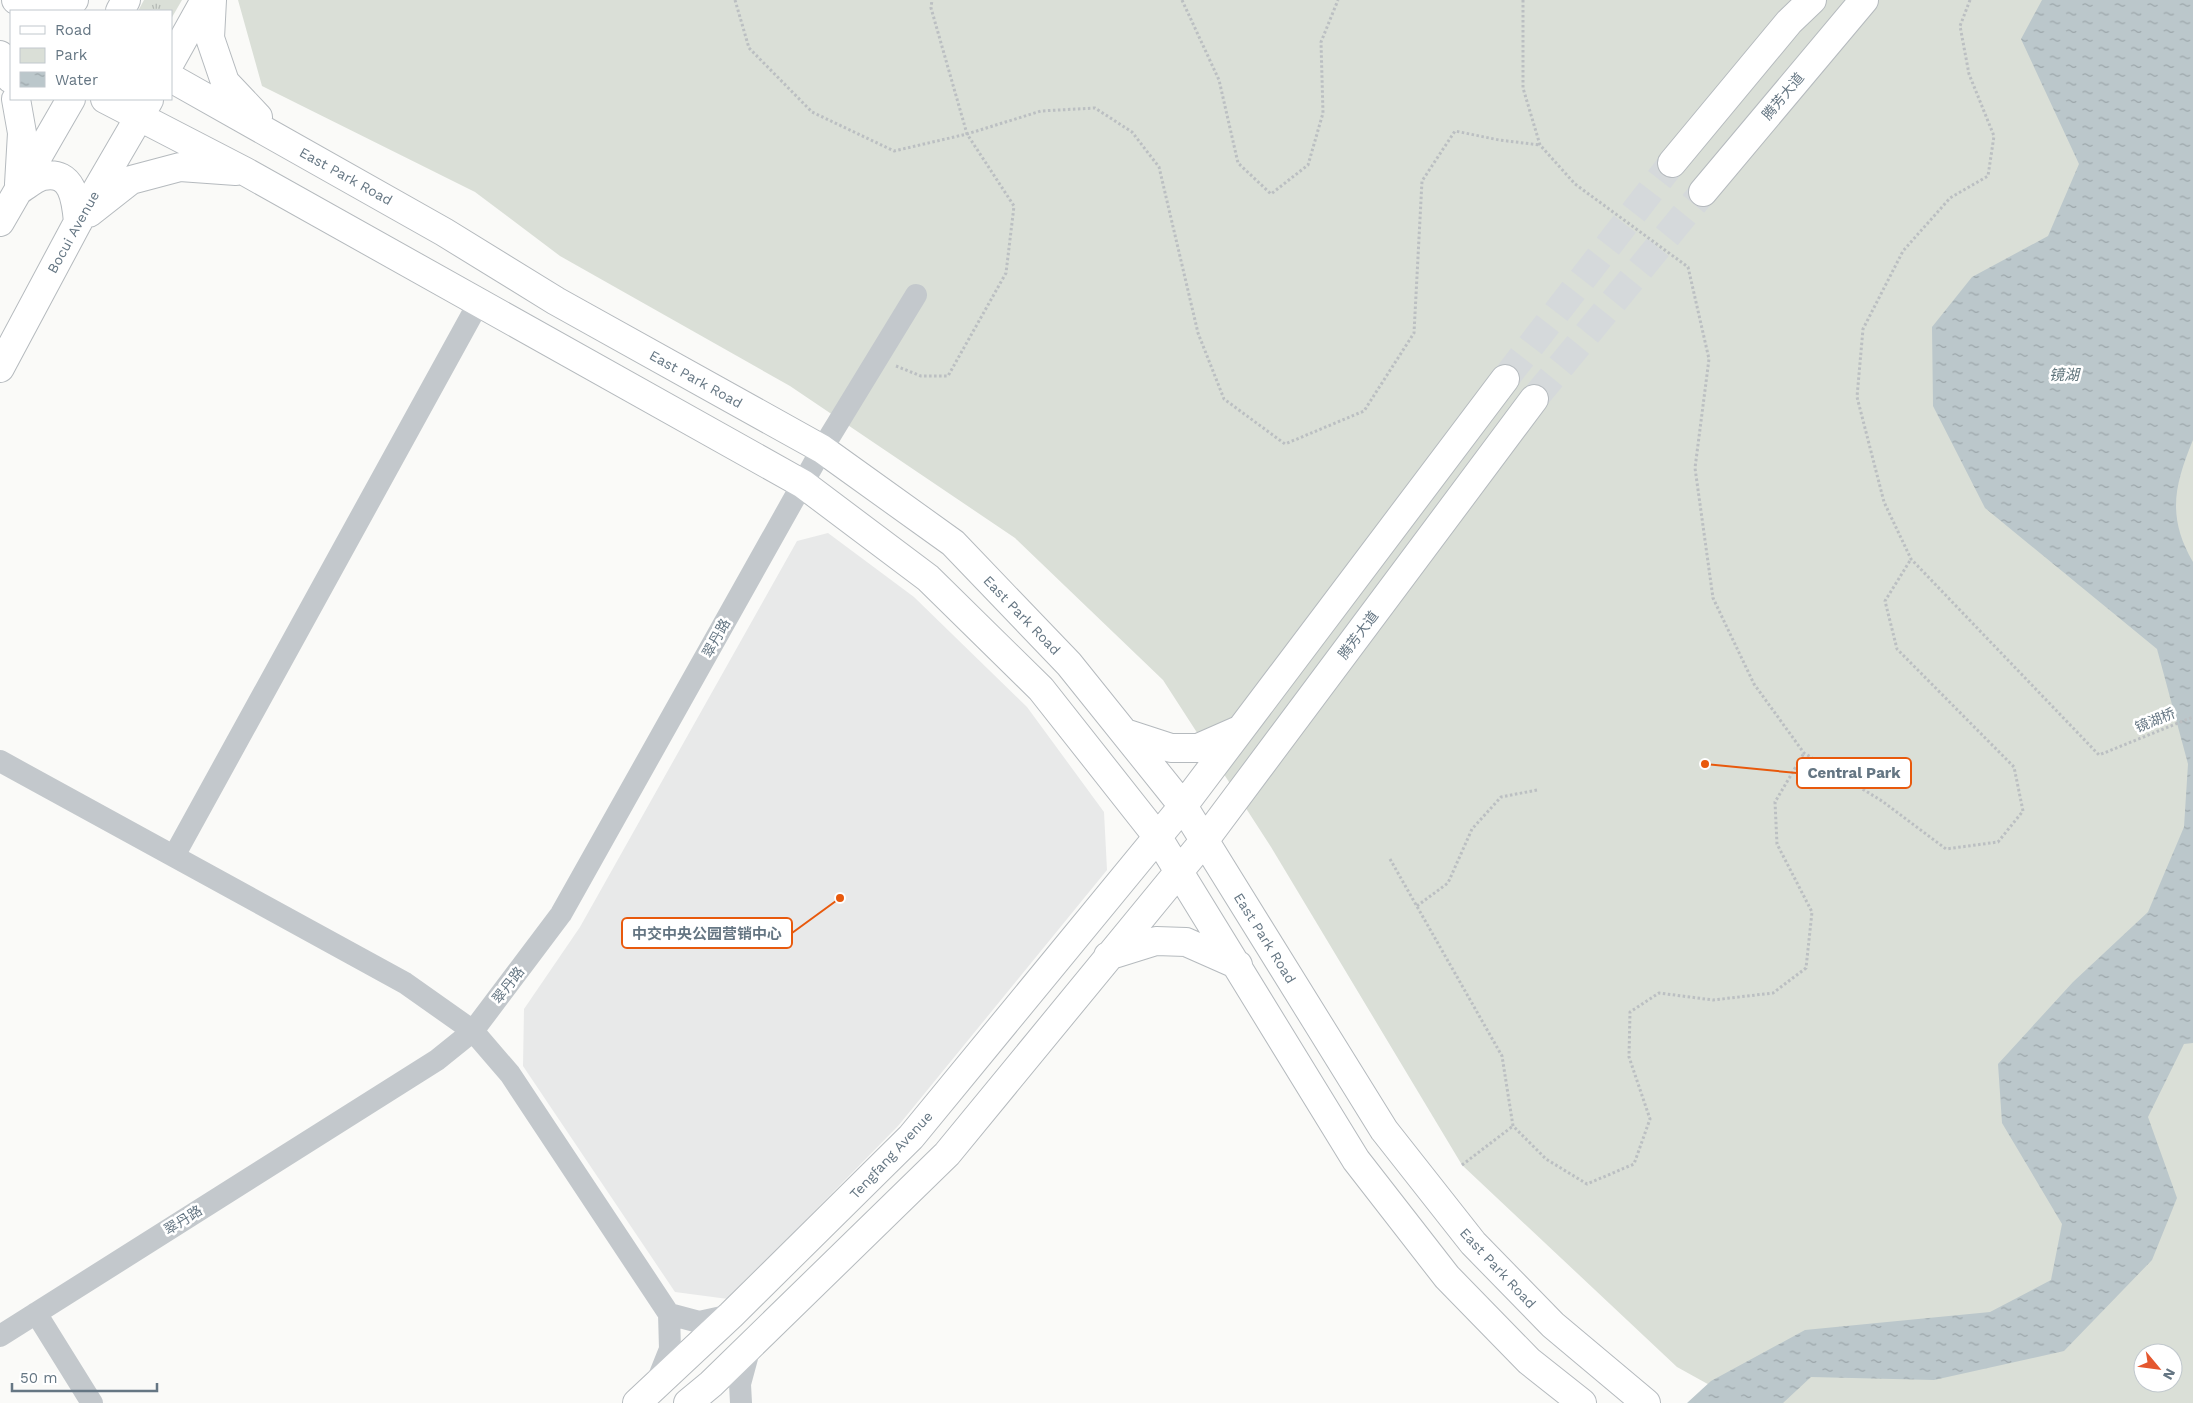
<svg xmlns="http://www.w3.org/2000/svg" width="2193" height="1403" font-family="'Work Sans','Noto Sans SC',sans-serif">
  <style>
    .built { fill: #e8e9e9 }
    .grass { fill: url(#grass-tufts) }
    .green { fill: #dadfd7; fill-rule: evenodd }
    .water { fill: url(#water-ripples) }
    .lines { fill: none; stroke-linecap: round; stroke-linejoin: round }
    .major-tunnel { stroke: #d5d9db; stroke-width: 28; stroke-dasharray: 28 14; stroke-linecap: butt }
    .major-casing { stroke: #b5babe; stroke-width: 30 }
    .path { stroke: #bbbfc2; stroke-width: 3; stroke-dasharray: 2.5 2.5; stroke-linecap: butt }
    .minor { stroke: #c3c8cc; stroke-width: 22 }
    .major { stroke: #fff; stroke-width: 28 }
    .labels { text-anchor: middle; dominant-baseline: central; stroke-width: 5; stroke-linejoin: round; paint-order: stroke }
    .street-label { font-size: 14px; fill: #657683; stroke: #fff }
    .water-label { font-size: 15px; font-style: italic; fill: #60757c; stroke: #fff }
    .leader { fill: none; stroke: #e8590c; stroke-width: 2 }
    .callout-dot { fill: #e8590c; stroke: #fff; stroke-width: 2 }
    .callout { fill: #fff; stroke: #e8590c; stroke-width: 2 }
    .callout-label { font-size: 15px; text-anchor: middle; font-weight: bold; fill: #657683 }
  </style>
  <defs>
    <pattern id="grass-tufts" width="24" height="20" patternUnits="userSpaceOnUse" patternTransform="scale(1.25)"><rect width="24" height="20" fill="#dadfd7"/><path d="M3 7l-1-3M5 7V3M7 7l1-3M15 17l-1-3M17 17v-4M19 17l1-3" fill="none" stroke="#b4b9b4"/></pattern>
    <pattern id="water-ripples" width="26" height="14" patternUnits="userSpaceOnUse" patternTransform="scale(1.25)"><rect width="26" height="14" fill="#bbc7cb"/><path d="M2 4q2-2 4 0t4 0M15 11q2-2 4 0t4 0" fill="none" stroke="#9ca6aa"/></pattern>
  </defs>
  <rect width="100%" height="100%" fill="#fafaf8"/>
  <path class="built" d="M 828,533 L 914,597 L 1027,707 L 1104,812 L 1107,870 L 898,1126 L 728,1299 L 675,1292 L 523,1066 L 524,1009 L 580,927 L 797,541 Z"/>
  <path class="grass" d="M 144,0 L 182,0 L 171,19 L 171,11 L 138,11 Z"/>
  <path class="green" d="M 238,0 L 2193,0 L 2193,1403 L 1742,1403 L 1677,1367 L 1462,1165 L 1271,847 L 1163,680 L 1015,538 L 790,386 L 560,256 L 475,192 L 262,86 ZM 2143,1353 L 2173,1353 L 2173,1383 L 2143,1383 Z"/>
  <path class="water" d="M 2042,0 L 2193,0 L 2193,440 C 2174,486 2167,517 2193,562 L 2193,1043 L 2184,1044 L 2148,1117 L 2177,1198 L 2152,1260 L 2064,1351 L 1934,1380 L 1811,1377 L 1783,1403 L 1687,1403 L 1711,1381 L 1805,1330 L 1990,1312 L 2051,1280 L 2062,1224 L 2002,1123 L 1998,1064 L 2073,982 L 2148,912 L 2184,827 L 2188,764 L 2157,649 L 1985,508 L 1933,406 L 1932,327 L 1972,277 L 2048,236 L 2079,164 L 2021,39 Z"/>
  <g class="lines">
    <path class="major-tunnel" d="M 1505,379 L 1672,163
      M 1534,399 L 1703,192"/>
    <g class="major-casing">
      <path id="major" d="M 16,0 L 74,0
        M 212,0 L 210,38 L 225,82 L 258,117
        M 120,11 L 126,0
        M 0,55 L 11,79
        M 171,61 L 205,0
        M 171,78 L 444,232 L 556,301 L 822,449 L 953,543 L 1069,664 L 1183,806 L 1384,1130 L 1473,1243 L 1553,1325 L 1646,1403
        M 16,99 L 22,133 L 19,184
        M 105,99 L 246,172 L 803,484 L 928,578 L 1041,689 L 1157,836 L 1356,1160 L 1447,1277 L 1529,1361 L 1582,1403
        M 1672,163 L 1789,22 L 1812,0
        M 19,190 C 26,186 35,178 43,176 C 73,170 76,200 78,222
        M 1703,192 L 1864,0
        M 89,213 L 131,180 L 180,167 L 236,171
        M 0,222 L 71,99
        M 0,368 L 78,222 L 149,100
        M 1125,733 L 1171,748 L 1198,748 L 1239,730
        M 1108,956 L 1156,941 L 1186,942 L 1238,965
        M 637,1403 L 731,1315 L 911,1137 L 1183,806 L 1505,379
        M 688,1403 L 711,1384 L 947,1154 L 1204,841 L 1534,399"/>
    </g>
    <path class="path" d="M 735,0 L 749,48 L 812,112 L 894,151 L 967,134 L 1041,111 L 1095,108 L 1132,132 L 1159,167 L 1198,333 L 1224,399 L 1285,444 L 1364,411 L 1414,333 L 1422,181 L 1455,131 L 1499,140 L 1540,145
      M 1182,0 L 1219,80 L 1238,163 L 1271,194 L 1308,165 L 1323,113 L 1321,42 L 1338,0
      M 1523,0 L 1523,88 L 1540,145 L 1575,184 L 1688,267 L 1709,359 L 1695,468 L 1713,598 L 1754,684 L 1804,753 L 1882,801 L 1946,849 L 1998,842 L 2023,811 L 2014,767 L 1897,649 L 1885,601 L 1911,559
      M 1970,0 L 1960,26 L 1969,74 L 1994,136 L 1988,176 L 1950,198 L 1903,251 L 1863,329 L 1857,397 L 1884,502 L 1911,559 L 2099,755 L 2193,717
      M 896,366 L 921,376 L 948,376 L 1006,273 L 1014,206 L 967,134 L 931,8 L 932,0
      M 1390,859 L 1502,1056 L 1513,1126 L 1546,1159 L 1587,1184 L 1634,1164 L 1650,1119 L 1629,1057 L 1630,1012 L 1659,993 L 1713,1000 L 1773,993 L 1806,968 L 1812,912 L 1777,844 L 1775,802 L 1804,753
      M 1417,906 L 1448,883 L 1472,829 L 1501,797 L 1537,790
      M 1462,1165 L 1513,1126"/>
    <path class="minor" d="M 0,761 L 405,983 L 473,1031 L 510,1074 L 669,1314
      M 174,856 L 479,302
      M 36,1313 L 92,1403
      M 0,1336 L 437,1060 L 473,1031 L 561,914 L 822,449 L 916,295
      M 656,1384 L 670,1349 L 669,1314 L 699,1322 L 731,1315
      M 741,1403 L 740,1384 L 750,1347"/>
    <use href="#major" class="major"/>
  </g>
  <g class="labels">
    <g class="street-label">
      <text transform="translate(1783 96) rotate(-50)">腾芳大道</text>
      <text transform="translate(346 176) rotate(29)">East Park Road</text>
      <text transform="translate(73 232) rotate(-61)">Bocui Avenue</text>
      <text transform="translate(696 379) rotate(29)">East Park Road</text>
      <text transform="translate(1022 615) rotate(46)">East Park Road</text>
      <text transform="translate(1358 635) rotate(-53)">腾芳大道</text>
      <text transform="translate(716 638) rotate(-61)">翠丹路</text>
      <text transform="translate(2155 720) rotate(-22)">镜湖桥</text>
      <text transform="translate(1265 938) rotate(58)">East Park Road</text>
      <text transform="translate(508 985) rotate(-52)">翠丹路</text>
      <text transform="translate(891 1155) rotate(-47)">Tengfang Avenue</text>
      <text transform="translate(183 1220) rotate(-32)">翠丹路</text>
      <text transform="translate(1498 1268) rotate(47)">East Park Road</text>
    </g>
    <g class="water-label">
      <text x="2064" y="375">镜湖</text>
    </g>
  </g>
  <path class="leader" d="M1705 764L1797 773M840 898L792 933"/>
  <g class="callout-dot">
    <circle cx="1705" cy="764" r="5"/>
    <circle cx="840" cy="898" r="5"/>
  </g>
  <g class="callout">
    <rect x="1797" y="758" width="114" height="30" rx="5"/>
    <rect x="622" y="918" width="170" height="30" rx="5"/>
  </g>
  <g class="callout-label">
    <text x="1854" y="778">Central Park</text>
    <text x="707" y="939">中交中央公园营销中心</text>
  </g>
  <rect x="10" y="10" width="162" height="90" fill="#ffffff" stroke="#c1c8cd"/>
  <rect x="20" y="26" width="25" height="8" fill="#ffffff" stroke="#c1c8cd"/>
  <text x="55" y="35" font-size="15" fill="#657683">Road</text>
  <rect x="20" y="48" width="25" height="15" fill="#dadfd7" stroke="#c1c8cd"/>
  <text x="55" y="60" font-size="15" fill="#657683">Park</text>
  <rect x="20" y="72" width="25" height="15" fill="url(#water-ripples)" stroke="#c1c8cd"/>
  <text x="55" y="85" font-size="15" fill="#657683">Water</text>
  <g transform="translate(2158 1368) rotate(119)"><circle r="24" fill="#ffffff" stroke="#c1c8cd"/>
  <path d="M0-4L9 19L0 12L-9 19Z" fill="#e4572e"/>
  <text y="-8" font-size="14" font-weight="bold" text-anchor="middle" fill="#657683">N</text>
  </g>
  <path d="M12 1383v8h145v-8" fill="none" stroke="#657683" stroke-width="2.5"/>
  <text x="20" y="1383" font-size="15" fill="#657683" stroke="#ffffff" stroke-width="4" paint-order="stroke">50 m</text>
</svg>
